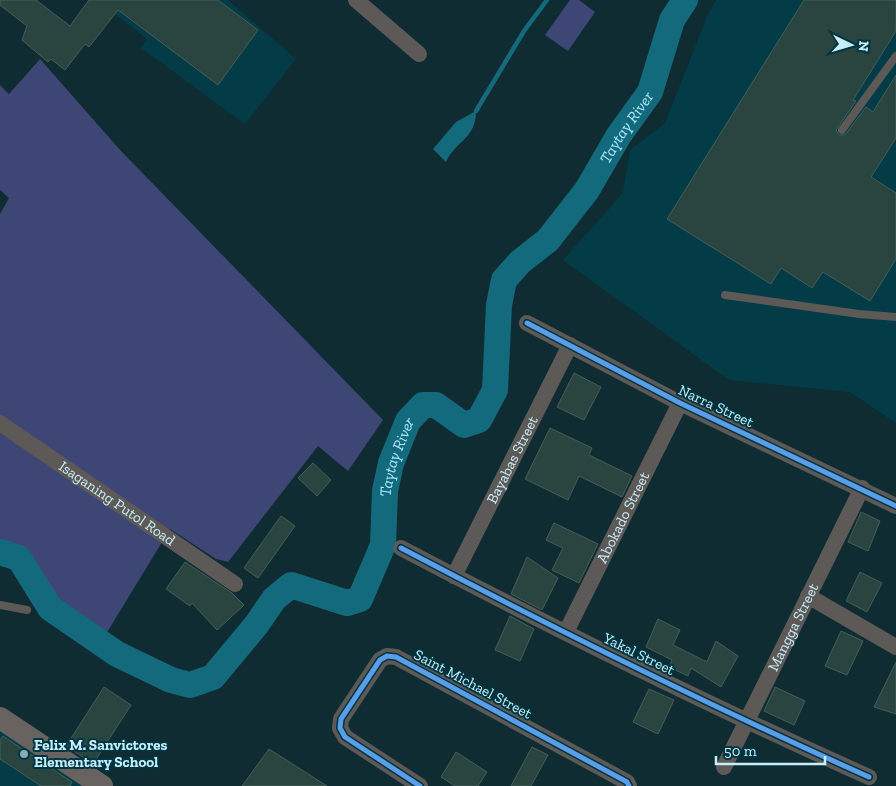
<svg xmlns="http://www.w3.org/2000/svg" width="896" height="786" font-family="'Zilla Slab',serif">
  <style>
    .built { fill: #033c47 }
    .green { fill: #3d4675 }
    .water { fill: #146a7d }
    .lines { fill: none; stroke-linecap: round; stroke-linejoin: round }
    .stream { stroke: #146a7d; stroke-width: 4.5 }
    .river { stroke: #146a7d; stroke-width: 26 }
    .building { fill: #2a4540; stroke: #445e5a }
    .lane { stroke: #5d5957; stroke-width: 8 }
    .street { stroke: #5d5957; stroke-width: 16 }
    .secondary { stroke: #686261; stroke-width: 22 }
    .cycleway-casing { stroke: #013540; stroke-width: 8 }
    .cycleway { stroke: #5a9eea; stroke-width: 5 }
    .poi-dot { fill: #87abb5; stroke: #013540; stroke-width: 2 }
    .labels { text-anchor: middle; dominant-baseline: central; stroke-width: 4; stroke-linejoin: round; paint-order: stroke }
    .street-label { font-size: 15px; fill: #c7effb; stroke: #013540 }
    .poi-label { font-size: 15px; font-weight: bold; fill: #c7effb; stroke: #013540; text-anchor: start }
    .water-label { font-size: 16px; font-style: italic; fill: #a9e9fb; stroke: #013540 }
  </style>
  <rect width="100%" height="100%" fill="#0f2c32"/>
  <path class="built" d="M 97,0 L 228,0 L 296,59 L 245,124 L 141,48 L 147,39 Z
    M 716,0 L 896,0 L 896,423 L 850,392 L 729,380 L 563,260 L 623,193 L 630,150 L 665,123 L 708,14 Z
    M 0,722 L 97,786 L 0,786 Z"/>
  <path class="green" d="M 570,0 L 579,0 L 595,12 L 568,51 L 545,35 Z
    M 40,59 L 121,151 L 383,420 L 348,471 L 318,446 L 228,562 L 216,559 L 170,529 L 106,634 L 55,604 L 26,555 L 0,546 L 0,214 L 9,198 L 0,190 L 0,85 L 9,94 Z"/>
  <path class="water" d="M 476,111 C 476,139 456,140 446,162 L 433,149 L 456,122 Z"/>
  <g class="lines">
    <path class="stream" d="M 476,111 L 524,31 L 547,0"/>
    <path class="river" id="s1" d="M 0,552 L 19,558 L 50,608 L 117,654 L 171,680 L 190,685 L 213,677 L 257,624 L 274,599 L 291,585 L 347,603 L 360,599 L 383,545 L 385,491 L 391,463 L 408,421 L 423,405 L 436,405 L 464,425 L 479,420 L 495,390 L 499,305 L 504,280 L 520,262 L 548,240 L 587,190 L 619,135 L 650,92 L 672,20 L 685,0"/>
  </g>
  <path class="building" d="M 0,0 L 36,0 L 70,26 L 89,0 L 218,0 L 258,30 L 218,85 L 118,10 L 89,47 L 85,44 L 65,70 L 51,59 L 48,62 L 22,40 L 27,26 L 0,5 Z
    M 804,0 L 896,0 L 896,31 L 853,100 L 856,101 L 836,130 L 839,135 L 845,135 L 866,107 L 873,112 L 896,75 L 896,138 L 871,177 L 896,193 L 896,259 L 870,301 L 823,272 L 812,288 L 781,268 L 771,284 L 667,219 Z
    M 574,373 L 601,387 L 584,420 L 557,407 Z
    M 550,428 L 592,448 L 589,455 L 632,476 L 622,497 L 579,476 L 568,500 L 525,479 Z
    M 313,463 L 331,480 L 317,496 L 298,478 Z
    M 861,512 L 880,521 L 868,551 L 848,542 Z
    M 281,516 L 295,526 L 258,578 L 244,568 Z
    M 554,523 L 598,544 L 579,583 L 552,570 L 563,548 L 546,540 Z
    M 527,557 L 558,578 L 542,610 L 511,594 Z
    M 185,562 L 232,593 L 244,605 L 217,630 L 192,603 L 190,606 L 166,589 Z
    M 860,572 L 882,583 L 867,612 L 846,601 Z
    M 510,616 L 534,629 L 520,661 L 495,650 Z
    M 658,619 L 680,630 L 673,645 L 707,662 L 716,641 L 738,656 L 721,687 L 691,668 L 688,676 L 669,667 L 672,660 L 646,647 Z
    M 841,631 L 863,641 L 847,675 L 825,666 Z
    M 896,662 L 896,714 L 874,707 Z
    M 104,687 L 131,705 L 93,764 L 66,746 Z
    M 775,687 L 805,701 L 794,725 L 764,711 Z
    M 649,689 L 674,700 L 658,734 L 633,722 Z
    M 3,736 L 72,782 L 70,786 L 41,786 L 0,759 L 0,740 Z
    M 532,747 L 548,755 L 531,786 L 511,786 Z
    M 269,749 L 327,786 L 242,786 Z
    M 456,752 L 487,772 L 478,786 L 455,786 L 441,777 Z"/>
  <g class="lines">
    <path class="lane" d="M 842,130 L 896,56
      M 725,295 L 859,314 L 896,317
      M 0,605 L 27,610"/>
    <g class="street">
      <path d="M 356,0 L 419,54"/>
      <path d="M 527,323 L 680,403 L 896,506"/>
      <path id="s2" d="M 0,423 L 235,584"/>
      <path d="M 401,548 C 555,629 710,706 869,777"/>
      <path id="s3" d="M 454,576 L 570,345"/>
      <path d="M 808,596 L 896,647"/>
      <path id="s4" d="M 566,632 L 680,403"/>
      <path id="s5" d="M 724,767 L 862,488"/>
      <path d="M 420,786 L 345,737 L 340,728 L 341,719 L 380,660 L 387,656 L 396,657 L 627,782 L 629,786"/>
    </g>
    <path class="secondary" d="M 0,718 L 102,786"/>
    <g class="cycleway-casing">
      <path id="cycleway" d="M 527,323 L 680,403 L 896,506
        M 401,548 C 555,629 710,706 869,777
        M 420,786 L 345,737 L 340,728 L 341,719 L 380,660 L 387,656 L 396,657 L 627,782 L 629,786"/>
    </g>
    <use href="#cycleway" class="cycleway"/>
  </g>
  <circle class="poi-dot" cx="24" cy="754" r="5"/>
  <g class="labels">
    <g class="street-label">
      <text transform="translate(716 406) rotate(25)">Narra Street</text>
      <text stroke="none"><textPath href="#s3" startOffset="130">Bayabas Street</textPath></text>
      <text stroke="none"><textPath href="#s2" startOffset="142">Isaganing Putol Road</textPath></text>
      <text stroke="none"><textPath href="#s4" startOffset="128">Abokado Street</textPath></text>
      <text stroke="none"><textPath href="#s5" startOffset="156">Mangga Street</textPath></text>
      <text transform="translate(639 654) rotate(26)">Yakal Street</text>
      <text transform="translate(473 684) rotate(28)">Saint Michael Street</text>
    </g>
    <g class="poi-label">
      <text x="34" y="745">Felix M. Sanvictores<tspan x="34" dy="17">Elementary School</tspan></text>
    </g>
    <g class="water-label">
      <text stroke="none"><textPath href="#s1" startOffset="1071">Taytay River</textPath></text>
      <text stroke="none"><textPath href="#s1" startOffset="606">Taytay River</textPath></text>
    </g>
  </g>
  <g transform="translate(851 45) rotate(95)" stroke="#013540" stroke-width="4" paint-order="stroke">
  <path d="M0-4L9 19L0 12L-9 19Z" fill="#c7effb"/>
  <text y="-8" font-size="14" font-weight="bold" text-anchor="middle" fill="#c7effb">N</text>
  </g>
  <path d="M716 756v8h109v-8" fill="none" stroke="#c7effb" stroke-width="2.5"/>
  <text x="724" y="756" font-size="15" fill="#c7effb" stroke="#013540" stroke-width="4" paint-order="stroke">50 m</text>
</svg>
